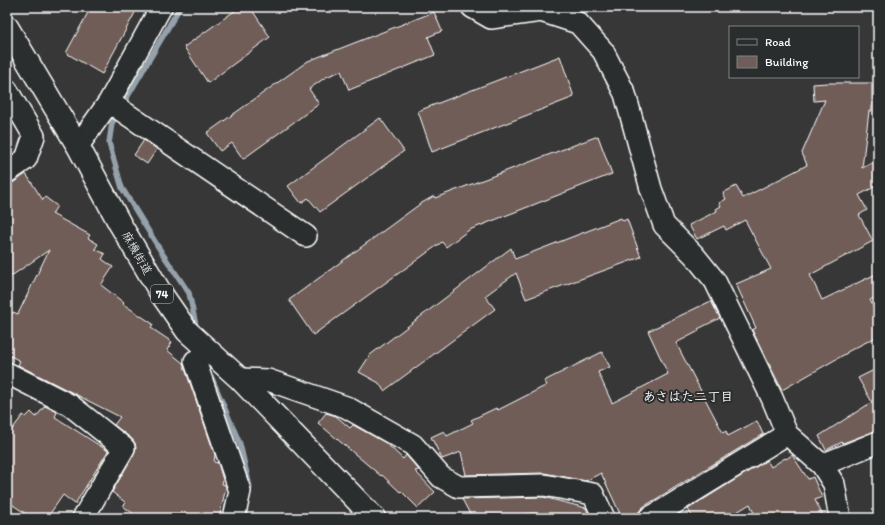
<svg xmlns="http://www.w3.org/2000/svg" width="885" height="525" font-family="Itim,'Klee One',sans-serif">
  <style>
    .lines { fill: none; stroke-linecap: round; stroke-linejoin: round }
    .stream { stroke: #95a2ab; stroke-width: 5.5 }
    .building { fill: #6f5d59; stroke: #fff }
    .minor-casing { stroke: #fff; stroke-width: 24 }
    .major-casing { stroke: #fff; stroke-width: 25 }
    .minor { stroke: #2a2d2e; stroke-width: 21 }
    .major { stroke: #2a2d2e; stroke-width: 22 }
    .labels { text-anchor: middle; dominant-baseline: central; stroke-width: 4; stroke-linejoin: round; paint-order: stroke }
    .shield { fill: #2a2d2e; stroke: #bfc0c0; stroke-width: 1 }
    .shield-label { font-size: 11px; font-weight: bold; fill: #fff }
    .street-label { font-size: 12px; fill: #fff; stroke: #2a2d2e }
    .neighbourhood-label { font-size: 13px; font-weight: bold; fill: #fff; stroke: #2a2d2e }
  </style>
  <rect width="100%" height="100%" fill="#383737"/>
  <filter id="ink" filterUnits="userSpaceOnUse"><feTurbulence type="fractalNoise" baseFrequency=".025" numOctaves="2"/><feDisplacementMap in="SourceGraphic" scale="8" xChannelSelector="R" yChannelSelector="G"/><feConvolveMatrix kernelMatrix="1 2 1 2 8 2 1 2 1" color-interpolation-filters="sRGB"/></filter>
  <g filter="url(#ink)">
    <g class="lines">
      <path class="stream" d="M 122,106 L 180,7
        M 118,113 L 112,123 L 109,143 L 122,188 L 162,253 L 189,293 L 197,330
        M 211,376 L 240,444 L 250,487 L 248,494"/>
    </g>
    <path class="building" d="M 91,7 L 138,7 L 102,74 L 66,53 Z
      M 240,7 L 250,7 L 270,37 L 208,83 L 184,47 Z
      M 434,12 L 442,31 L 428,37 L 435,55 L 349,90 L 341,71 L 326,77 L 309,89 L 319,104 L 243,159 L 232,143 L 220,151 L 207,133 L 308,61 Z
      M 560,56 L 574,97 L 432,152 L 418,111 Z
      M 827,83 L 872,83 L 872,111 L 869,111 L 862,168 L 878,160 L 878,185 L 859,195 L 867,210 L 859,215 L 873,241 L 810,275 L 822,300 L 878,273 L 878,296 L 870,300 L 878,316 L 878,336 L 847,352 L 847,353 L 782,390 L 752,330 L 756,328 L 736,284 L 771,269 L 745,220 L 726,230 L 724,226 L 697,239 L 689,225 L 717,211 L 716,209 L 721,206 L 719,203 L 726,199 L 723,193 L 736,186 L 743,198 L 807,165 L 802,153 L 825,100 L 814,101 L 813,84 Z
      M 380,118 L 404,151 L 320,212 L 308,198 L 301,203 L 288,186 Z
      M 598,136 L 612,174 L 469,230 L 446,247 L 442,242 L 313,335 L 289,300 L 420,204 L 434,196 L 435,198 Z
      M 144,140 L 157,149 L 147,164 L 134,155 Z
      M 26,174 L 43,200 L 45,197 L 57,206 L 52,214 L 90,235 L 88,238 L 98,244 L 95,249 L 105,254 L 102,259 L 113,267 L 101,285 L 124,303 L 123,304 L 153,324 L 151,328 L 172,342 L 167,350 L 183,363 L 215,455 L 214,462 L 218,463 L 223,480 L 222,484 L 225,485 L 226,487 L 219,518 L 139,518 L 123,506 L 126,503 L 112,492 L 134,454 L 136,448 L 135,443 L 132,439 L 114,425 L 120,417 L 18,365 L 20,361 L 7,354 L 7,322 L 13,312 L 18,314 L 49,250 L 7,279 L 7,184 L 14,182 Z
      M 621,218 L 623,221 L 627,219 L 641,257 L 526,299 L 516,273 L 485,296 L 495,309 L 384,391 L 379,383 L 359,372 L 370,355 L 511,248 L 515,259 Z
      M 711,301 L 720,318 L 698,329 L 699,331 L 676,343 L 723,433 L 726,431 L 728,436 L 757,421 L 763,434 L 643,507 L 638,513 L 628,518 L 622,518 L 601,473 L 586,481 L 544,473 L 466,475 L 461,452 L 442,459 L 431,437 L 444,431 L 447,436 L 473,423 L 471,420 L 496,408 L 498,410 L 547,385 L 544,381 L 602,352 L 610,367 L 598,372 L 612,403 L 668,374 L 648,331 Z
      M 878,368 L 878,430 L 843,443 L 842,442 L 826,450 L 819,436 L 872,402 L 858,378 Z
      M 45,406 L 57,412 L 55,417 L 108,451 L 75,504 L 63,495 L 47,518 L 32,518 L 7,501 L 7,436 L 23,415 L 26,417 L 31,412 L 36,417 Z
      M 326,413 L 336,416 L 350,428 L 353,425 L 386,443 L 403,459 L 406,455 L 419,470 L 415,471 L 435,492 L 418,508 L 401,491 L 400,492 L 382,475 L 381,476 L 318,423 Z
      M 792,455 L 808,479 L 813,477 L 822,497 L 815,500 L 824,518 L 756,518 L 750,504 L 727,518 L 693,518 L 688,509 L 767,460 L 771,467 L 785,458 L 786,459 Z
      M 543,497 L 586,508 L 591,518 L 550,518 L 534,513 L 493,518 L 472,518 L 462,499 Z"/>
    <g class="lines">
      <g class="minor-casing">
        <path id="minor" d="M 472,7 L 491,18 L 541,11 L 578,23 L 603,51 L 625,94 L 651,189 L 664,225 L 694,255 L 715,281 L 772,398 L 787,434 L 822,465 L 834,484 L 840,518
          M 7,90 L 34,136 L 26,159 L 7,172
          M 109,102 L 306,236
          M 78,146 L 109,102 L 161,7
          M 195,361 L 240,491 L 234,518
          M 7,373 L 70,405 L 124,448 L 83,518
          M 240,379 L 268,380 L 346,407 L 413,445 L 441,477 L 459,487 L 544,485 L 593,494 L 604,518
          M 822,465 L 878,442
          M 649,518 L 660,512 L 787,434"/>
      </g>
      <g class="major-casing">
        <path id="major" d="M 7,27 L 78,146 L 120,224 L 162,295 L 187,331 L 240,379 L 374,518"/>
      </g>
      <use href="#minor" class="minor"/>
      <use href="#major" class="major"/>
    </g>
  </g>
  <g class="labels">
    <rect class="shield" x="151" y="285" width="22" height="18" rx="3"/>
    <g class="shield-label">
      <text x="162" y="294">74</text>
    </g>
    <g class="street-label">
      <text transform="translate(137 253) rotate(60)">麻機街道</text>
    </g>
    <g class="neighbourhood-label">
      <text x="688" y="396">あさはた二丁目</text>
    </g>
  </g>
  <rect width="885" height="525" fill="none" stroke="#2a2d2e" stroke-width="24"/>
  <rect x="12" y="12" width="861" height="501" fill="none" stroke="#fff" stroke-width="1.5" filter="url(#ink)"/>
  <rect x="729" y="26" width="130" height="52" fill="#2a2d2e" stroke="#7f8182"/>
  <rect x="737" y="39" width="20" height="6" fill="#2a2d2e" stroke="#7f8182"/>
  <text x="765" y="46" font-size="12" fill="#ffffff">Road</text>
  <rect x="737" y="56" width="20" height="12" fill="#6f5d59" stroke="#7f8182"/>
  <text x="765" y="66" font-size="12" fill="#ffffff">Building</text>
</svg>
